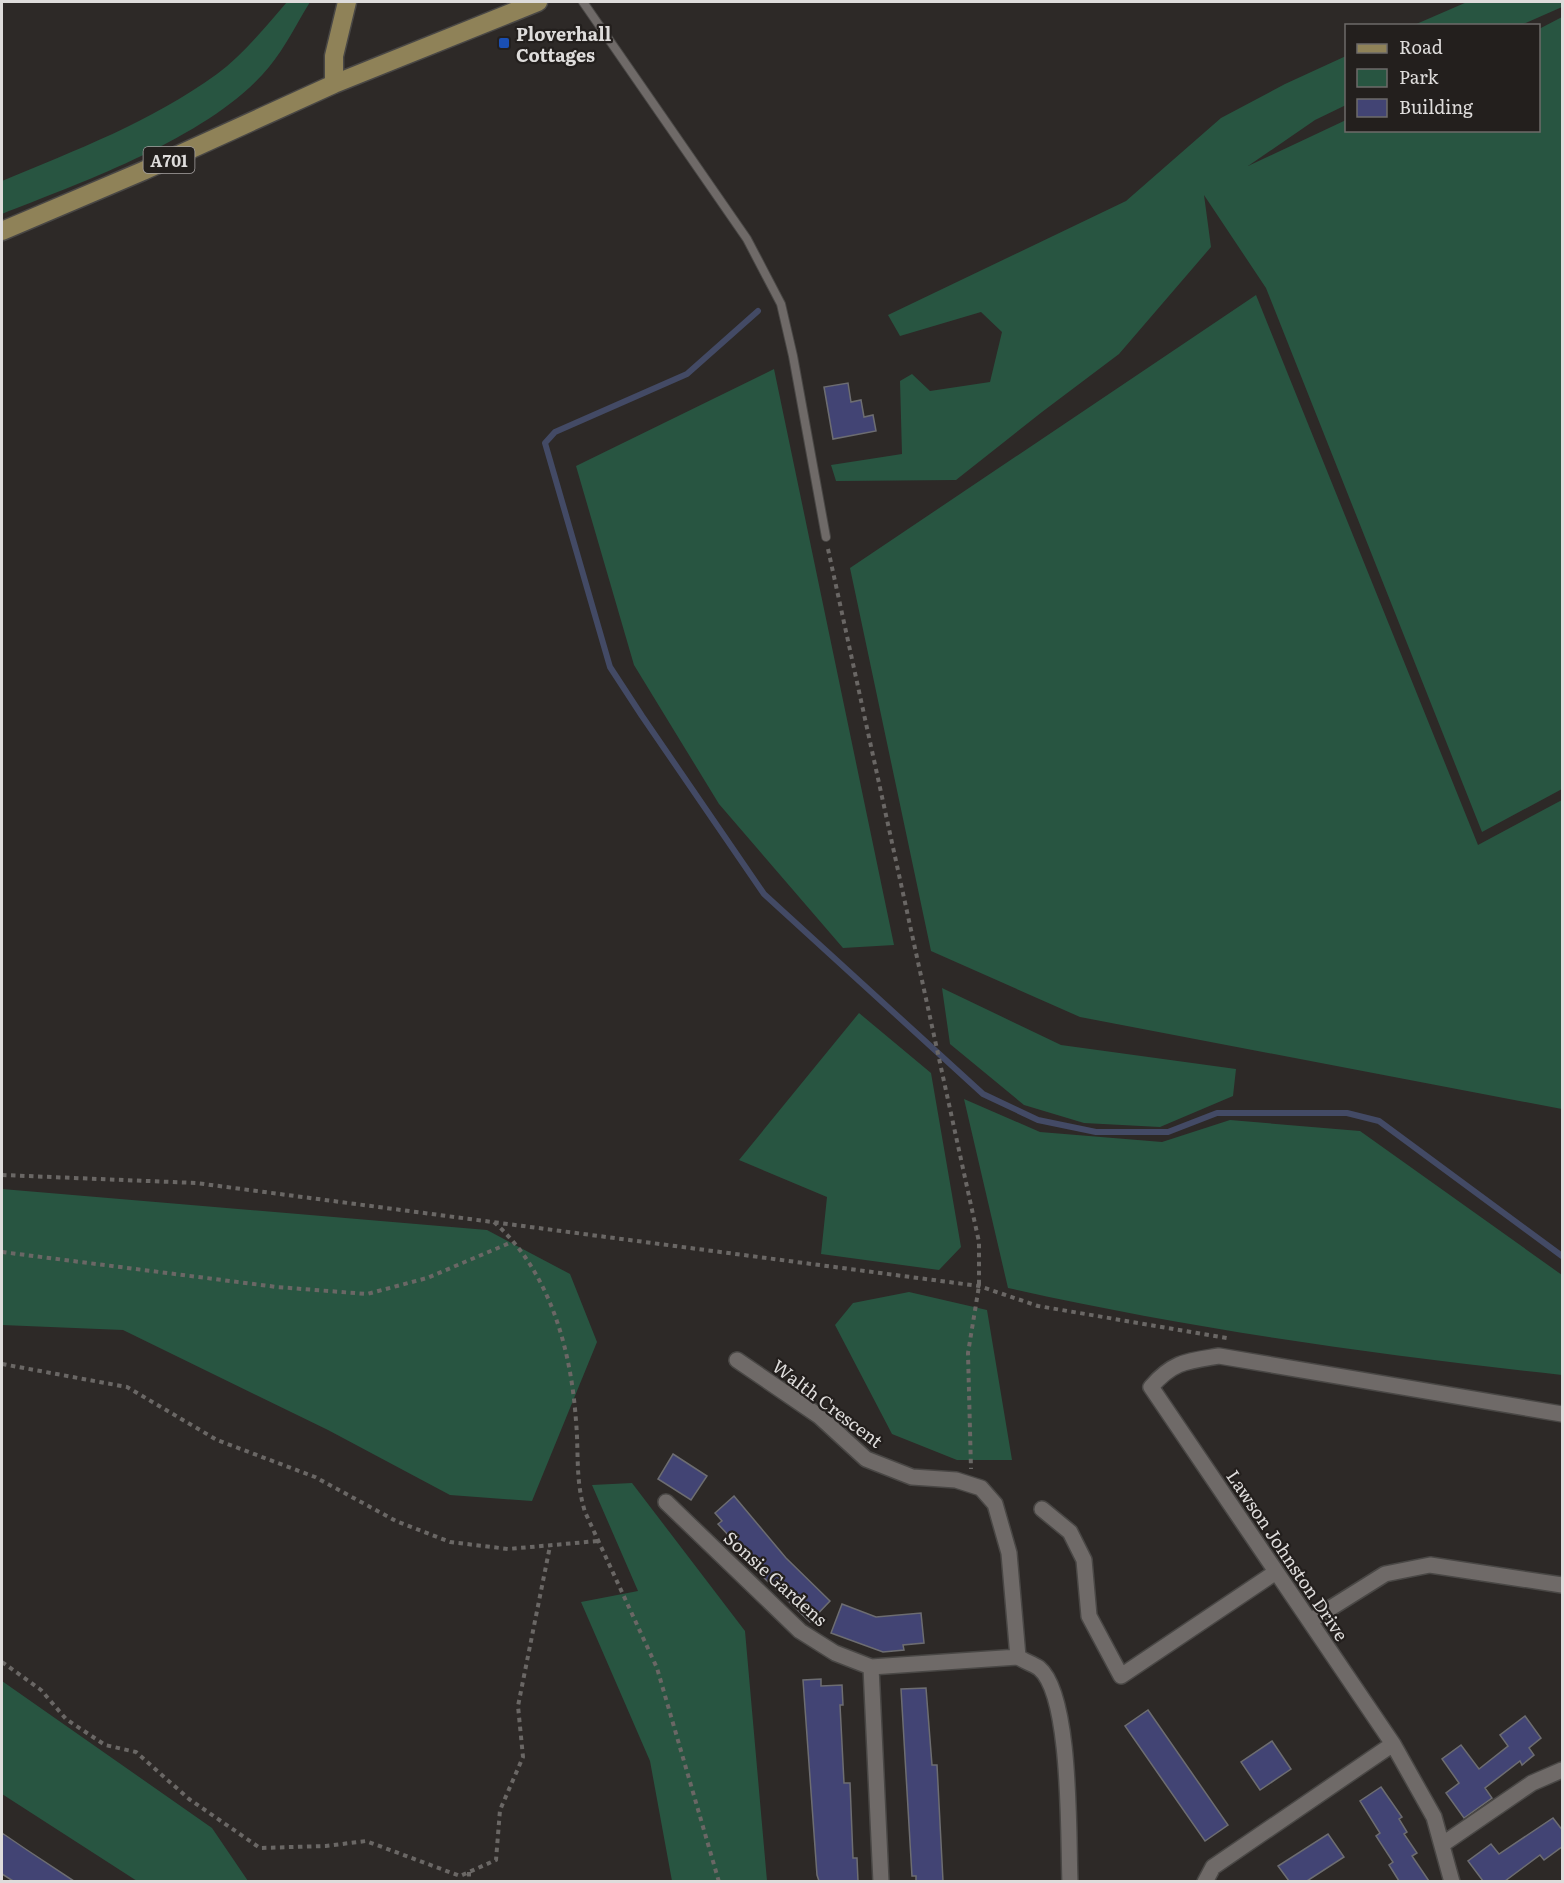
<svg xmlns="http://www.w3.org/2000/svg" width="1564" height="1883" font-family="Literata,serif">
  <style>
    .green { fill: #285541 }
    .lines { fill: none; stroke-linecap: round; stroke-linejoin: round }
    .stream { stroke: #434a65; stroke-width: 6 }
    .building { fill: #424474; stroke: #6d6d71; stroke-width: 1.5 }
    .lane-casing { stroke: #494745; stroke-width: 10 }
    .street-casing { stroke: #494745; stroke-width: 18 }
    .primary-casing { stroke: #494745; stroke-width: 21 }
    .path { stroke: #6a6765; stroke-width: 4; stroke-dasharray: 4.5 4.5; stroke-linecap: butt }
    .lane { stroke: #6f6a68; stroke-width: 8 }
    .street { stroke: #6f6a68; stroke-width: 15 }
    .primary { stroke: #8f8258; stroke-width: 18 }
    .transit-dot { fill: #1a4fb4; stroke: #231f1d; stroke-width: 2 }
    .labels { text-anchor: middle; dominant-baseline: central; stroke-width: 4.5; stroke-linejoin: round; paint-order: stroke }
    .shield { fill: #231f1d; stroke: #a6a3a2; stroke-width: 1.5 }
    .shield-label { font-size: 16px; font-weight: bold; fill: #dedcdb }
    .poi-label { font-size: 18px; font-weight: bold; fill: #dedcdb; stroke: #231f1d; text-anchor: start }
    .street-label { font-size: 18px; fill: #dedcdb; stroke: #231f1d }
  </style>
  <rect width="100%" height="100%" fill="#2d2927"/>
  <path class="green" d="M 287,2 L 310,2 C 297,23 285,48 269,67 C 213,136 83,182 2,214 L 2,181 C 76,150 151,122 217,74 C 243,55 266,26 287,2 Z
    M 1467,2 L 1562,2 L 1562,7 L 1521,25 L 1414,25 Z
    M 1562,17 L 1562,789 L 1482,832 L 1266,288 L 1204,195 L 1211,247 L 1119,354 L 1042,412 L 956,480 L 836,481 L 831,465 L 902,454 L 900,381 L 912,374 L 930,391 L 990,382 L 1002,332 L 981,312 L 900,336 L 888,315 L 1126,201 L 1221,118 L 1285,84 L 1346,56 L 1346,105 L 1315,120 L 1248,166 L 1346,120 L 1346,130 L 1538,130 L 1539,29 Z
    M 1256,295 L 1478,845 L 1562,800 L 1562,1109 L 1080,1017 L 931,951 L 850,568 Z
    M 774,369 L 894,945 L 843,948 L 719,804 L 634,665 L 576,466 Z
    M 942,988 L 1061,1045 L 1236,1069 L 1233,1096 L 1160,1127 L 1084,1123 L 1024,1105 L 950,1044 Z
    M 859,1013 L 931,1073 L 961,1247 L 939,1270 L 821,1254 L 827,1197 L 739,1160 Z
    M 964,1099 L 1040,1132 L 1162,1142 L 1230,1120 L 1360,1131 L 1562,1275 L 1562,1375 C 1377,1355 1190,1329 1008,1288 Z
    M 2,1189 L 487,1230 L 570,1274 L 597,1342 L 532,1501 L 450,1495 L 328,1430 L 123,1330 L 2,1325 Z
    M 909,1292 L 987,1310 L 1012,1460 L 957,1460 L 892,1434 L 835,1325 L 853,1303 Z
    M 632,1483 L 745,1631 L 767,1881 L 672,1881 L 650,1761 L 581,1602 L 638,1591 L 592,1485 Z
    M 2,1681 L 212,1828 L 248,1881 L 137,1881 L 2,1794 Z"/>
  <g class="lines">
    <path class="stream" d="M 758,311 L 687,374 L 555,432 L 545,443 L 610,667 L 642,716 L 764,894 L 983,1094 L 1038,1120 L 1096,1132 L 1168,1132 L 1217,1113 L 1347,1113 L 1379,1121 L 1562,1256"/>
  </g>
  <path class="building" d="M 848,383 L 851,402 L 861,400 L 864,417 L 873,415 L 876,431 L 833,439 L 824,387 Z
    M 673,1454 L 707,1476 L 691,1500 L 658,1479 Z
    M 734,1496 L 786,1558 L 830,1601 L 810,1622 L 738,1553 L 742,1550 L 718,1524 L 722,1521 L 715,1513 Z
    M 842,1604 L 876,1617 L 921,1613 L 924,1643 L 903,1645 L 904,1650 L 883,1652 L 831,1633 Z
    M 821,1679 L 821,1686 L 842,1685 L 843,1705 L 840,1705 L 844,1783 L 850,1783 L 853,1858 L 857,1858 L 858,1881 L 819,1881 L 817,1875 L 803,1680 Z
    M 926,1688 L 932,1765 L 937,1765 L 943,1881 L 916,1881 L 916,1876 L 912,1876 L 901,1689 Z
    M 1148,1710 L 1228,1825 L 1205,1841 L 1125,1726 Z
    M 1525,1716 L 1541,1738 L 1529,1748 L 1534,1755 L 1522,1765 L 1520,1761 L 1485,1788 L 1492,1798 L 1464,1818 L 1446,1793 L 1459,1783 L 1442,1759 L 1461,1745 L 1479,1769 L 1508,1746 L 1500,1735 Z
    M 1272,1741 L 1291,1769 L 1260,1790 L 1241,1762 Z
    M 1381,1787 L 1402,1817 L 1399,1819 L 1407,1832 L 1404,1834 L 1417,1853 L 1412,1856 L 1429,1881 L 1399,1881 L 1389,1865 L 1393,1862 L 1376,1836 L 1380,1833 L 1360,1801 Z
    M 1553,1818 L 1563,1831 L 1563,1846 L 1544,1860 L 1540,1855 L 1505,1881 L 1483,1881 L 1468,1861 L 1491,1844 L 1499,1854 Z
    M 2,1833 L 27,1850 L 74,1881 L 13,1881 L 2,1874 Z
    M 1328,1834 L 1344,1857 L 1307,1881 L 1289,1881 L 1278,1866 Z"/>
  <g class="lines">
    <g class="lane-casing">
      <path id="lane" d="M 583,2 L 747,239 L 781,304 L 793,356 L 826,537"/>
    </g>
    <g class="street-casing">
      <path id="street" d="M 737,1360 L 819,1416 L 866,1459 L 912,1477 L 956,1480 L 981,1488 L 995,1504 L 1009,1553 L 1018,1657 C 1024,1661 1033,1664 1039,1668 C 1072,1695 1068,1838 1070,1882
        M 666,1502 L 800,1631 L 835,1653 L 871,1667 L 1018,1657
        M 1042,1509 L 1070,1532 L 1084,1560 L 1089,1616 L 1121,1676 L 1276,1572
        M 1310,1621 L 1385,1574 L 1430,1565 L 1562,1585
        M 871,1667 L 881,1882
        M 1393,1744 L 1151,1387 C 1173,1361 1188,1361 1219,1356 L 1562,1414
        M 1443,1844 L 1532,1783 L 1562,1770
        M 1205,1882 L 1213,1867 L 1393,1744 L 1434,1817 L 1452,1882"/>
    </g>
    <g class="primary-casing">
      <path id="primary" d="M 334,84 L 334,56 L 347,2
        M 2,231 L 143,171 L 334,84 L 538,2"/>
    </g>
    <path class="path" d="M 828,549 L 979,1242 L 979,1286 L 968,1353 L 971,1469
      M 2,1175 L 196,1183 L 979,1286 L 1038,1306 L 1227,1338
      M 494,1222 C 550,1272 571,1349 576,1421 C 579,1454 575,1479 585,1512 L 657,1668 L 719,1882
      M 2,1252 L 277,1287 L 367,1294 L 427,1278 L 512,1242
      M 2,1364 L 127,1387 L 217,1440 L 315,1477 L 396,1521 L 450,1542 L 508,1549 L 598,1541
      M 2,1662 L 41,1690 L 66,1719 L 105,1745 L 136,1752 L 189,1799 L 260,1848 L 326,1846 L 366,1841 L 460,1876 L 496,1860 L 500,1810 L 523,1757 L 518,1706 L 550,1546
      M 469,1872 L 469,1882"/>
    <use href="#lane" class="lane"/>
    <use href="#street" class="street"/>
    <use href="#primary" class="primary"/>
  </g>
  <rect class="transit-dot" x="498" y="37" width="12" height="12" rx="3"/>
  <g class="labels">
    <rect class="shield" x="143.5" y="147" width="51" height="26" rx="4.5"/>
    <g class="shield-label">
      <text x="169" y="160">A701</text>
    </g>
    <g class="poi-label">
      <text x="516" y="33">Ploverhall<tspan x="516" dy="21">Cottages</tspan></text>
    </g>
    <g class="street-label">
      <text transform="translate(828 1403) rotate(37)">Walth Crescent</text>
      <text transform="translate(1288 1555) rotate(56)">Lawson Johnston Drive</text>
      <text transform="translate(776 1578) rotate(42)">Sonsie Gardens</text>
    </g>
  </g>
  <rect width="1564" height="1883" fill="none" stroke="#dedcdb" stroke-width="6"/>
  <rect x="1345" y="24" width="195" height="108" fill="#231f1d" stroke="#6e6b69" stroke-width="1.5"/>
  <rect x="1357" y="44" width="30" height="9" fill="#8f8258" stroke="#6e6b69" stroke-width="1.5"/>
  <text x="1399" y="54" font-size="18" fill="#dedcdb">Road</text>
  <rect x="1357" y="69" width="30" height="18" fill="#285541" stroke="#6e6b69" stroke-width="1.5"/>
  <text x="1399" y="84" font-size="18" fill="#dedcdb">Park</text>
  <rect x="1357" y="99" width="30" height="18" fill="#424474" stroke="#6e6b69" stroke-width="1.5"/>
  <text x="1399" y="114" font-size="18" fill="#dedcdb">Building</text>
</svg>
